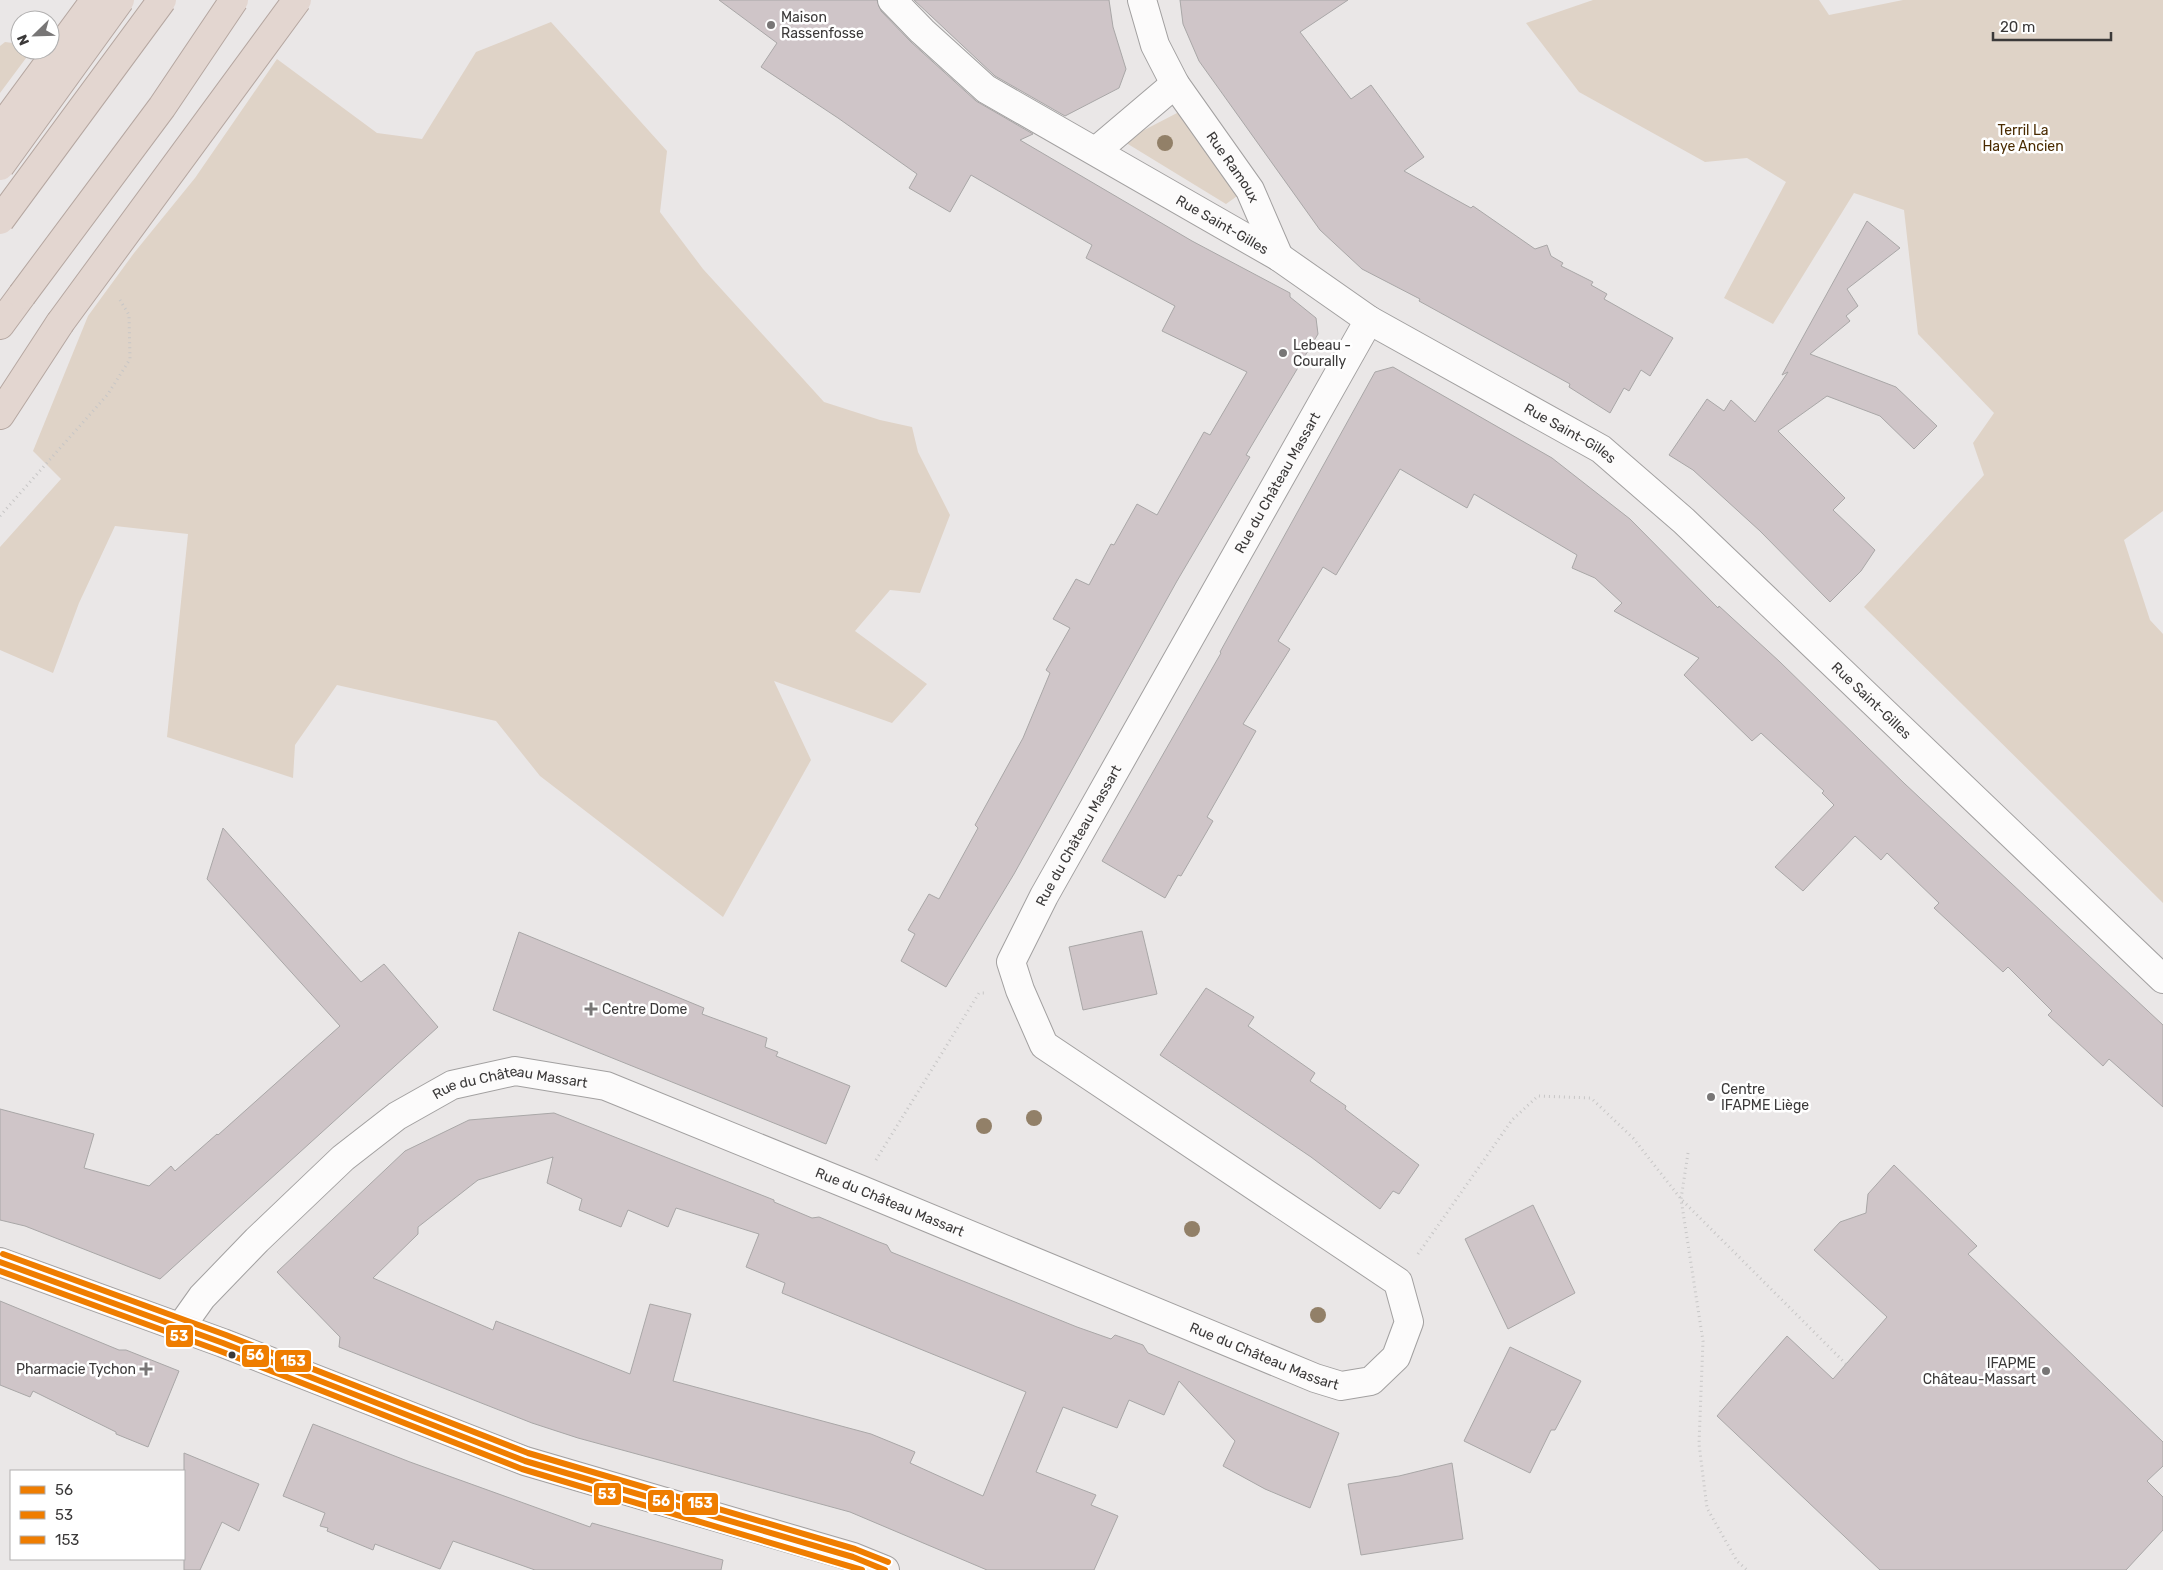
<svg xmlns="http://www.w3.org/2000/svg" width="2163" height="1570" font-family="Rubik,sans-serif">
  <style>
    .green { fill: #dfd3c7 }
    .building { fill: #cfc5c8; stroke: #a9a7a7; fill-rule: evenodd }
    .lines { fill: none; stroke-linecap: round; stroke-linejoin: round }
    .street-casing { stroke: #a2a0a0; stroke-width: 30 }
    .secondary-casing { stroke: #a2a0a0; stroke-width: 30 }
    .highway-casing { stroke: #b5a7a1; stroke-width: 30 }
    .path { stroke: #c7c6c6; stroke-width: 3; stroke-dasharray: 1 4; stroke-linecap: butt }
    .street { stroke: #fcfbfb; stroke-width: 28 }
    .secondary { stroke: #f4f0ef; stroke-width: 28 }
    .highway { stroke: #e3d6d0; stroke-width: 28 }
    .highway-bridge-casing { stroke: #b5a7a1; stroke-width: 30; stroke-linecap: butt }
    .highway-bridge { stroke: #e3d6d0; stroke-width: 28 }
    .bus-1-casing { stroke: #fff; stroke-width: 10 }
    .bus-2-casing { stroke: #fff; stroke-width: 10 }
    .bus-3-casing { stroke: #fff; stroke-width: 10 }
    .bus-1 { stroke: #ef7d00; stroke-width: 6 }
    .bus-2 { stroke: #ef7d00; stroke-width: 6 }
    .bus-3 { stroke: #ef7d00; stroke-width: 6 }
    .tree { fill: #928068 }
    .poi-dot { fill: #787676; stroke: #fff; stroke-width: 2 }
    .bus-dot { fill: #3b3939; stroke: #fff; stroke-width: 2 }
    .labels { text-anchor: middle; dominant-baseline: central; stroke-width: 5; stroke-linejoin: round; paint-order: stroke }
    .poi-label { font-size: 14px; fill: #3b3939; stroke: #fff; text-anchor: start }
    .park-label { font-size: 14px; fill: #4a2b01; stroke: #fff }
    .street-label { font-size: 14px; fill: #3b3939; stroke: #fff }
    .line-badge { stroke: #fff; stroke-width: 2 }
    .badge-label { font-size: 14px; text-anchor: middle; font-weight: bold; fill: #fff }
  </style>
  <rect width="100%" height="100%" fill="#eae7e7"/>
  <path class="green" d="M 1593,0 L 1819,0 L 1829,15 L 1903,0 L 2163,0 L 2163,511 L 2124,540 L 2150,620 L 2163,634 L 2163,903 L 1864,607 L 1984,475 L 1973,443 L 1994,413 L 1918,334 L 1904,210 L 1854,193 L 1773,324 L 1724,298 L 1786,182 L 1747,158 L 1705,162 L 1579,92 L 1526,23 Z
    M 551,22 L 667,151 L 660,212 L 703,269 L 824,402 L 880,420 L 912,427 L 918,452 L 950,515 L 920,593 L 890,590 L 855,631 L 927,684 L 892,723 L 774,681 L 811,760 L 723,917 L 540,776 L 496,721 L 337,685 L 295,745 L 293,778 L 167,737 L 188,534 L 115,526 L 79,603 L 53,673 L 0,650 L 0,547 L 61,479 L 33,451 L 88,316 L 134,253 L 195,178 L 277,59 L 377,133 L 422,139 L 476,52 Z
    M 5,42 L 20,44 L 20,50 L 32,50 L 0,93 L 0,46 Z
    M 1179,112 L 1240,194 L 1226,204 L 1123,141 Z"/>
  <path class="building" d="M 719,0 L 877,0 L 881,11 L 911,42 L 976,101 L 1033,134 L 1020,140 L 1192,241 L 1290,293 L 1290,297 L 1316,318 L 1318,334 L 1246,455 L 1250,457 L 1177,581 L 1014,874 L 946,987 L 901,961 L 915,934 L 908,930 L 929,894 L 939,899 L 978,828 L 975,825 L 1023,738 L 1050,673 L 1046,670 L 1070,628 L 1053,619 L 1076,579 L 1089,585 L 1111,544 L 1114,545 L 1137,504 L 1157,515 L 1204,432 L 1210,435 L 1247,372 L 1162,331 L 1175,306 L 1086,258 L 1092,245 L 971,175 L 950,212 L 909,188 L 917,174 L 838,118 L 761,67 L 777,43 Z
    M 914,0 L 1109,0 L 1113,27 L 1126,69 L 1119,88 L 1065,116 L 995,76 Z
    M 1180,0 L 1348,0 L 1300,32 L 1351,99 L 1371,85 L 1424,157 L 1404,171 L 1471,208 L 1473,206 L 1535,249 L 1547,245 L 1551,256 L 1563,263 L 1561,266 L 1593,282 L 1591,285 L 1607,294 L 1604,299 L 1673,338 L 1650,376 L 1641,370 L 1629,391 L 1624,388 L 1610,413 L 1569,387 L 1570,384 L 1419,301 L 1420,299 L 1362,269 L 1320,230 L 1199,61 L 1183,24 Z
    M 1867,221 L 1900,248 L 1847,289 L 1858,306 L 1846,316 L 1850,321 L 1810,354 L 1896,387 L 1937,426 L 1914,449 L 1880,416 L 1827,396 L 1778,431 L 1845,498 L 1833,510 L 1875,550 L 1861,571 L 1830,602 L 1760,531 L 1693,470 L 1669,455 L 1707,399 L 1724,411 L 1731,400 L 1755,422 L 1788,372 L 1782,375 Z
    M 1393,367 L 1552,458 L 1630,519 L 1718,608 L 1719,606 L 1780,662 L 1905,784 L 2163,1025 L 2163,1107 L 2109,1059 L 2103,1066 L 2048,1015 L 2052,1011 L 2008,967 L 2003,972 L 1934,908 L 1939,903 L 1887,853 L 1881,860 L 1855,836 L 1803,891 L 1775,867 L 1834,805 L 1822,793 L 1824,791 L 1761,733 L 1752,741 L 1684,675 L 1699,658 L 1614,611 L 1622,603 L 1595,578 L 1572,568 L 1577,555 L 1474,494 L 1467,508 L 1400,469 L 1336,575 L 1323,567 L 1278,641 L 1290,649 L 1243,724 L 1256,731 L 1207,817 L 1213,821 L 1181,876 L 1178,875 L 1165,898 L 1102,861 L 1221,653 L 1220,652 L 1375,372 Z
    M 223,828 L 361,982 L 384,964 L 438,1027 L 160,1279 L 25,1226 L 0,1220 L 0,1109 L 94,1134 L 84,1168 L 149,1186 L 171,1166 L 175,1171 L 217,1134 L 218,1135 L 340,1026 L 207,879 Z
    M 1142,931 L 1157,994 L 1083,1010 L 1069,947 Z
    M 519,932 L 704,1008 L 702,1014 L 767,1038 L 765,1047 L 778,1052 L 776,1056 L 850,1086 L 826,1144 L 493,1010 Z
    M 1206,988 L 1254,1017 L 1248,1026 L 1315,1073 L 1310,1081 L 1346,1106 L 1345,1109 L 1419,1165 L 1399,1194 L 1393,1191 L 1380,1209 L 1311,1157 L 1160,1055 Z
    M 554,1113 L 774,1200 L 774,1202 L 812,1218 L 819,1217 L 879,1242 L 887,1245 L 891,1252 L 1077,1327 L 1111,1339 L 1115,1335 L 1143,1345 L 1148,1353 L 1339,1433 L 1310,1508 L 1265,1489 L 1223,1466 L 1235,1441 L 1179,1381 L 1164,1415 L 1129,1400 L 1117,1428 L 1063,1407 L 1036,1472 L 1096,1495 L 1091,1505 L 1118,1516 L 1094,1570 L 987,1570 L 850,1512 L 578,1438 L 532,1423 L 339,1347 L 340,1337 L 277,1272 L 405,1151 L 469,1120 ZM 553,1157 L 547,1183 L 582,1199 L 579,1210 L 621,1227 L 628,1210 L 668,1227 L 676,1208 L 759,1234 L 746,1267 L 785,1283 L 782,1293 L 1026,1392 L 983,1496 L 910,1463 L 915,1452 L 871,1434 L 673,1381 L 691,1314 L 650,1304 L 630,1374 L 496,1321 L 493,1330 L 373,1278 L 418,1234 L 418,1227 L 478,1180 Z
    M 1894,1165 L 1977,1246 L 1968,1254 L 2163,1442 L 2163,1466 L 2147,1481 L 2163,1497 L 2163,1530 L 2126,1570 L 1880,1570 L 1717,1416 L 1787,1336 L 1833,1379 L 1887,1317 L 1814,1250 L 1840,1222 L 1866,1213 L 1868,1194 Z
    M 1533,1205 L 1575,1293 L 1508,1329 L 1465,1239 Z
    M 0,1301 L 119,1350 L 126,1350 L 179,1371 L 148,1447 L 116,1434 L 116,1432 L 33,1391 L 30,1397 L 0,1385 Z
    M 1510,1347 L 1581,1381 L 1555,1430 L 1551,1430 L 1530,1473 L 1464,1441 Z
    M 313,1424 L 410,1462 L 590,1527 L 592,1523 L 723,1560 L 721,1570 L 535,1570 L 453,1541 L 440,1569 L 375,1544 L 373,1550 L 327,1531 L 328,1528 L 320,1526 L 325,1513 L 283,1496 Z
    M 184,1453 L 259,1484 L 239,1531 L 222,1522 L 200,1570 L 184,1570 Z
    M 1452,1463 L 1463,1539 L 1361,1555 L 1348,1484 L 1399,1476 Z"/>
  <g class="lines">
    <g class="street-casing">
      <g id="street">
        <path id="s1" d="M 892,0 L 922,31 L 986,89 L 1279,257 L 1369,320 L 1601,449 L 1684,521 L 2163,979"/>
        <path id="s2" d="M 1142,0 L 1155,45 L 1175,84 L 1250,190 L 1279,257"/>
        <path d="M 1096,151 L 1175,84"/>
        <path id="s3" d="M 180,1328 L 202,1297 L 257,1240 L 343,1158 L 397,1116 L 452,1085 L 515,1071 L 606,1086 L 859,1189 L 1315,1378 L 1341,1386 L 1371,1381 L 1396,1357 L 1409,1322 L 1398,1282 L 1044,1045 L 1020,990 L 1011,962 L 1044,896 L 1369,320"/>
      </g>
    </g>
    <g class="secondary-casing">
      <path id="secondary" d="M 0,1262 L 223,1343 L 525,1461 L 853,1557 L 885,1570"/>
    </g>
    <g class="highway-casing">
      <path id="highway" d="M 0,325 L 22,295
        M 0,415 L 60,323"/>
    </g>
    <path class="path" d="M 0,516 L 108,394 L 130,359 L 129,315 L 120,300
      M 1688,1153 L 1681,1199 L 1703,1341 L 1699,1444 L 1707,1508 L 1737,1561 L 1747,1570
      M 876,1160 L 979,993 L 984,993
      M 1418,1254 L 1512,1120 L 1538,1096 L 1591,1098 L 1633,1138 L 1681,1199 L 1846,1364"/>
    <use href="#street" class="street"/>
    <use href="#secondary" class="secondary"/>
    <use href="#highway" class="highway"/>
    <g class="highway-bridge-casing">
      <path id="highway-bridge" d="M 0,129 L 95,0
        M 0,166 L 120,0
        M 0,220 L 162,0
        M 22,295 L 162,107 L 234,0
        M 60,323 L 297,0"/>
    </g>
    <use href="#highway-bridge" class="highway-bridge"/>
    <g class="bus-1-casing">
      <path id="bus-1" d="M 0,1262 L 223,1343 L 525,1461 L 853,1557 L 885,1570"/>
    </g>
    <g class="bus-2-casing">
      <path id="bus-2" d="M 0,1271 L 220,1351 L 522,1469 L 862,1570"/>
    </g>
    <g class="bus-3-casing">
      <path id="bus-3" d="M 3,1254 L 226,1335 L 528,1453 L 855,1549 L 888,1562"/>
    </g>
    <use href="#bus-1" class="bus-1"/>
    <use href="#bus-2" class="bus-2"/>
    <use href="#bus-3" class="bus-3"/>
  </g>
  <g class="tree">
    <circle cx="1165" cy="143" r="8"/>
    <circle cx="1034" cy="1118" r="8"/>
    <circle cx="984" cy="1126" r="8"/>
    <circle cx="1192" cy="1229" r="8"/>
    <circle cx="1318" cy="1315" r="8"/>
  </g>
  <g class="poi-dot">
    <circle cx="771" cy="25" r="5"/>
    <circle cx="1283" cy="353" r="5"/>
    <path d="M588.5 1001.5h5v5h5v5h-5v5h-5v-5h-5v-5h5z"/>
    <circle cx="1711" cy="1097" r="5"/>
    <path d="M143.5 1361.5h5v5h5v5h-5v5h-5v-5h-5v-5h5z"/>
    <circle cx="2046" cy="1371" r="5"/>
  </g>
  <circle class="bus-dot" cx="232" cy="1355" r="4.5"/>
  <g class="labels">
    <g class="poi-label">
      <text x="781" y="17">Maison<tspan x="781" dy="16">Rassenfosse</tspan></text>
      <text x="1293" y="345">Lebeau -<tspan x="1293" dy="16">Courally</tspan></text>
      <text x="602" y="1009">Centre Dome</text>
      <text x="1721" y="1089">Centre<tspan x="1721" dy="16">IFAPME Liège</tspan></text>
      <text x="2036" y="1363" text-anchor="end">IFAPME<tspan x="2036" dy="16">Château-Massart</tspan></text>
      <text x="136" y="1369" text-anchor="end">Pharmacie Tychon</text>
    </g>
    <g class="park-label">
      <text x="2023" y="130">Terril La<tspan x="2023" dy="16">Haye Ancien</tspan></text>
    </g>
    <g class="street-label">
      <text stroke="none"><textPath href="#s2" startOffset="192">Rue Ramoux</textPath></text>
      <text stroke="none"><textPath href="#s1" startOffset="402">Rue Saint-Gilles</textPath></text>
      <text stroke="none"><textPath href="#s1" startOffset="808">Rue Saint-Gilles</textPath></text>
      <text stroke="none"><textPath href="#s3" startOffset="2526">Rue du Château Massart</textPath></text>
      <text stroke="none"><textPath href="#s1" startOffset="1212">Rue Saint-Gilles</textPath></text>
      <text stroke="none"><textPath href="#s3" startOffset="2121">Rue du Château Massart</textPath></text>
      <text stroke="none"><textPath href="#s3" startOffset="426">Rue du Château Massart</textPath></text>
      <text stroke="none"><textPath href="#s3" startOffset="831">Rue du Château Massart</textPath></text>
      <text stroke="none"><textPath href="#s3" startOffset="1236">Rue du Château Massart</textPath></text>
    </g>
  </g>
  <g class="line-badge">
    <rect x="165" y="1324" width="29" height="24" rx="5" fill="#ef7d00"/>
    <rect x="241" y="1344" width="29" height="24" rx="5" fill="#ef7d00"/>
    <rect x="274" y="1349" width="38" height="24" rx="5" fill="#ef7d00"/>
    <rect x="593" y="1482" width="29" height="24" rx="5" fill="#ef7d00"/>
    <rect x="647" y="1489" width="28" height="24" rx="5" fill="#ef7d00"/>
    <rect x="681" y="1492" width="38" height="24" rx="5" fill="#ef7d00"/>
  </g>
  <g class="badge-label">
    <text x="179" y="1341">53</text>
    <text x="255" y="1360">56</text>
    <text x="293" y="1366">153</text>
    <text x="607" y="1499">53</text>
    <text x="661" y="1506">56</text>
    <text x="700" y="1508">153</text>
  </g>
  <rect x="10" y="1470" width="175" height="90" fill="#ffffff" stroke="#b1b0b0"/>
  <rect x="20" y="1486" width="25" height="8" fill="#ef7d00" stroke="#b1b0b0"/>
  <text x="55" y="1495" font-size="15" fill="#3b3939">56</text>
  <rect x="20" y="1511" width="25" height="8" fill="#ef7d00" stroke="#b1b0b0"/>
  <text x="55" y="1520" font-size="15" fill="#3b3939">53</text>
  <rect x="20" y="1536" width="25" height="8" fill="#ef7d00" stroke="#b1b0b0"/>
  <text x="55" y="1545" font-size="15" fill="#3b3939">153</text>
  <g transform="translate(35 35) rotate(247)"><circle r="24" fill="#ffffff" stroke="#b1b0b0"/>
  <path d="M0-4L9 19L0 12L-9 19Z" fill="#787676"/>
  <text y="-8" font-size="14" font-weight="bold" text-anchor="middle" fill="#3b3939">N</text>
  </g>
  <path d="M1993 32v8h118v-8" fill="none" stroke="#3b3939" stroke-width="2.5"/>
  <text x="2000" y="32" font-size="15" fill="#3b3939" stroke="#ffffff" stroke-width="4" paint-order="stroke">20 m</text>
</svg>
